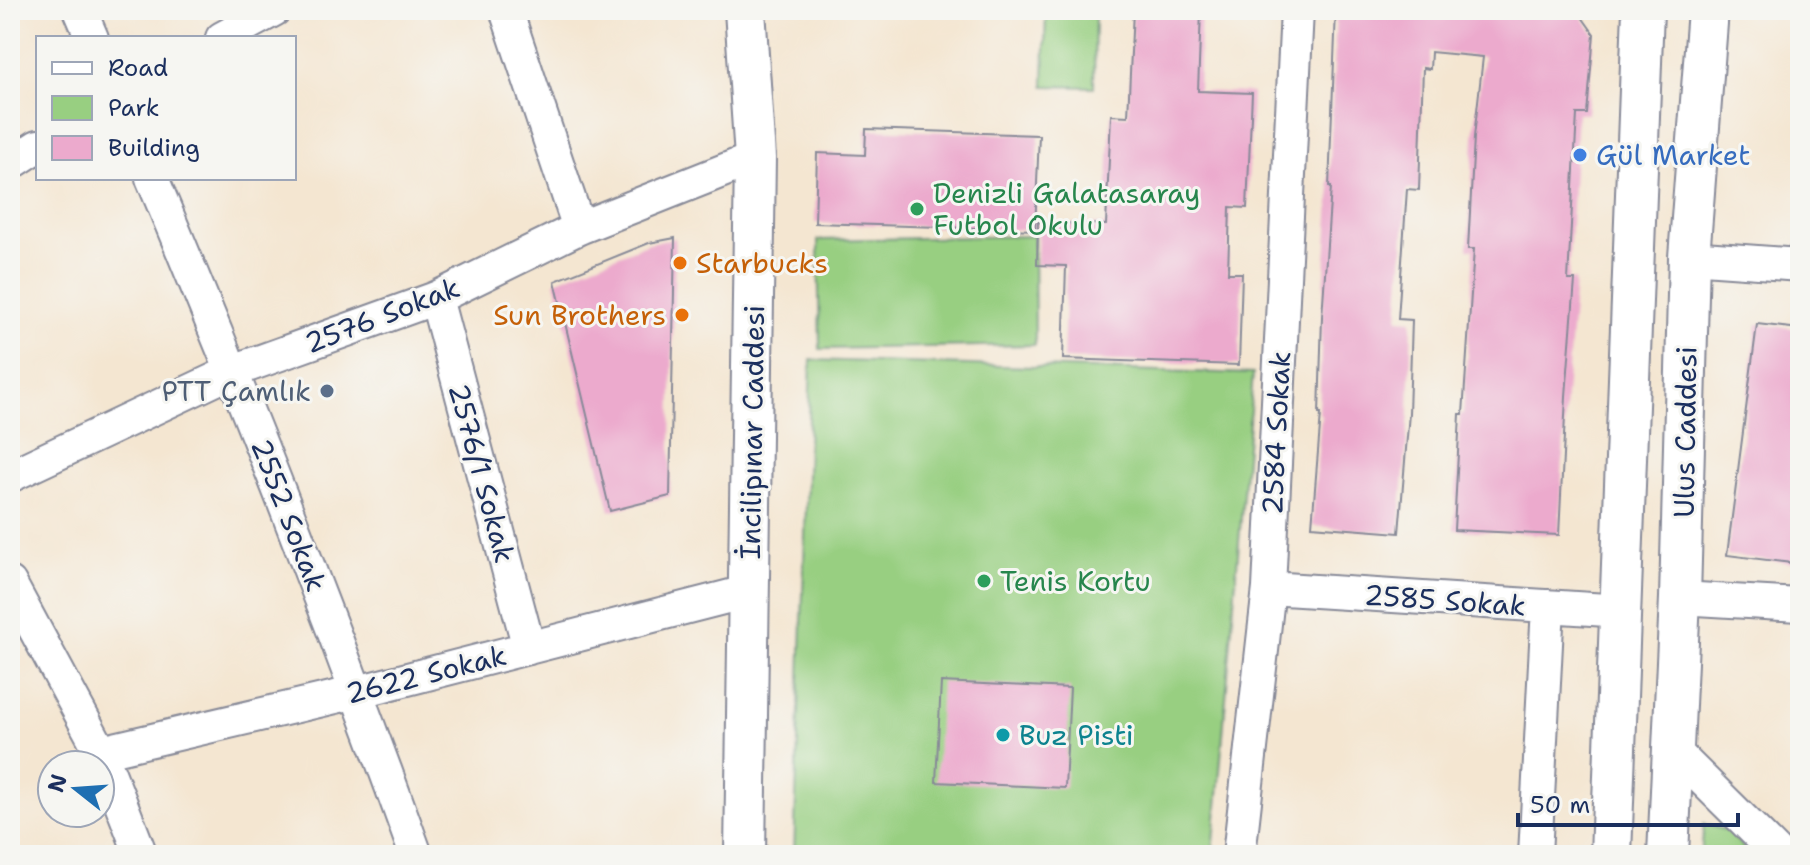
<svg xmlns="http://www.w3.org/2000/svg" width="1810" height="865" font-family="'Shantell Sans',sans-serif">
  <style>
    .green { fill: #98cf81; stroke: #5a7f70; stroke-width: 2 }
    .building { fill: #ecaacd }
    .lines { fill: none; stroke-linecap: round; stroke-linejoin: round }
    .minor-casing { stroke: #888a98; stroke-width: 36 }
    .major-casing { stroke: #888a98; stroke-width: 44 }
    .minor { stroke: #fff; stroke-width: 32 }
    .major { stroke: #fff; stroke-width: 40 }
    .shop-dot { fill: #3f7fe0; stroke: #f6f6f2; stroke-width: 3 }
    .leisure-dot { fill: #2e9e5b; stroke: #f6f6f2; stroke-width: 3 }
    .food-dot { fill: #e8710a; stroke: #f6f6f2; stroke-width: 3 }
    .service-dot { fill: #5c6f8a; stroke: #f6f6f2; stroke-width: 3 }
    .culture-dot { fill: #0f9aa8; stroke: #f6f6f2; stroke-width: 3 }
    .labels { text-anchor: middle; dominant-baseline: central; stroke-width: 6; stroke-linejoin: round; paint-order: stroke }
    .shop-label { font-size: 28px; fill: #366cbe; stroke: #f6f6f2; text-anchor: start }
    .leisure-label { font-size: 28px; fill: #27864d; stroke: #f6f6f2; text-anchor: start }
    .food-label { font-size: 28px; fill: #c56008; stroke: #f6f6f2; text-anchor: start }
    .street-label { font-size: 28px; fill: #1b2f5e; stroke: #f6f6f2 }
    .service-label { font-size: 28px; fill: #4e5e75; stroke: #f6f6f2; text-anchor: end }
    .culture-label { font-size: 28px; fill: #0d838f; stroke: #f6f6f2; text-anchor: start }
  </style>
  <rect width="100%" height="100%" fill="#f6f6f2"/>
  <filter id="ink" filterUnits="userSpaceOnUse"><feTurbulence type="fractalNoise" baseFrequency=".0125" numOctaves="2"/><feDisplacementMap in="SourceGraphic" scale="16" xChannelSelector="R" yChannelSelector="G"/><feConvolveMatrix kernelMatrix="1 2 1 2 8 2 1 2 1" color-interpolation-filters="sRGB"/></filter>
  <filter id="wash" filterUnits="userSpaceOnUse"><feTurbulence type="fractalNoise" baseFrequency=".006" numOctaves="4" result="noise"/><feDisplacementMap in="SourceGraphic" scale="32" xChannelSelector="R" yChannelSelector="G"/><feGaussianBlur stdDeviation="1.8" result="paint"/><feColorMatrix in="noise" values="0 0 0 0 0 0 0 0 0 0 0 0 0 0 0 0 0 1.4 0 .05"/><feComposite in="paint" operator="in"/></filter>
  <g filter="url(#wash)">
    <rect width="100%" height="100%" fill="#f4e6d1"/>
    <path class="green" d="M 1046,10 L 1095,10 L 1094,87 L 1044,86 Z
      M 1034,236 L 1035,345 L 820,349 L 818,240 Z
      M 811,360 L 1253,374 L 1213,855 L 794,855 Z
      M 1704,824 L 1728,831 L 1751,855 L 1701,855 Z"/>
    <g id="blocks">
      <path class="building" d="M 1133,10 L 1201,10 L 1198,91 L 1252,93 L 1247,208 L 1230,207 L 1228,273 L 1242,273 L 1239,365 L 1063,359 L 1066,266 L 1037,265 L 1038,222 L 1106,225 L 1111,115 L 1128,116 Z
        M 1336,10 L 1577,10 L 1594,34 L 1587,114 L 1577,114 L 1568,280 L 1575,280 L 1566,396 L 1559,535 L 1454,530 L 1460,414 L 1463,414 L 1474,249 L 1468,249 L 1474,137 L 1483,57 L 1431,52 L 1430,69 L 1423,68 L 1419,190 L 1407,189 L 1398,319 L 1412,320 L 1409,413 L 1399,533 L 1312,526 L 1321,414 L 1319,414 L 1322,317 L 1331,187 L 1329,187 Z
        M 866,129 L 1039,135 L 1035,230 L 815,223 L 817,153 L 865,155 Z
        M 675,238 L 670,496 L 610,511 L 555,281 L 649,243 Z
        M 1757,324 L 1800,329 L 1800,564 L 1727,555 Z
        M 941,682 L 1070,688 L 1065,788 L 936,782 Z"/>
    </g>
  </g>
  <g filter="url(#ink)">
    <use href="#blocks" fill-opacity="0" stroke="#888a98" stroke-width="2"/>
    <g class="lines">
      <g class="minor-casing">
        <path id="minor" d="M 80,10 L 92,38
          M 506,10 L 579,228
          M 222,38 L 274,10
          M 10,164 L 38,146
          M 152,178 C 246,401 334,627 416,855
          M 1689,257 L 1800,265
          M 436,298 L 529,648
          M 10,476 L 233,371 L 436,298 L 579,228 L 755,158
          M 10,583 L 101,752 L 141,855
          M 1269,588 L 1622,611
          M 1680,598 L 1800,605
          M 1673,750 L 1779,855
          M 101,752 L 357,692 L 750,591
          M 1239,855 L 1269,588 L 1297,10
          M 1535,855 L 1548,606"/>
      </g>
      <g class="major-casing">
        <path id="major" d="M 745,10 L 755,158 L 745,855
          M 1611,855 L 1643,10
          M 1668,855 L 1680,598 L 1689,257 L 1708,10"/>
      </g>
      <use href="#minor" class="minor"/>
      <use href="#major" class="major"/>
    </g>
  </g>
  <circle class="shop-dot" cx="1580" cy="155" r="8"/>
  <g class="leisure-dot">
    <circle cx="917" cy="209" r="8"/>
    <circle cx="984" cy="581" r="8"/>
  </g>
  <g class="food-dot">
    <circle cx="680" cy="263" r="8"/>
    <circle cx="682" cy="315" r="8"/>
  </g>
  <circle class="service-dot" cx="327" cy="391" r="8"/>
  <circle class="culture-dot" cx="1003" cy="735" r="8"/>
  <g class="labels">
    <g class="shop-label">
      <text x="1596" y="155">Gül Market</text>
    </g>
    <g class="leisure-label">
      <text x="933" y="193">Denizli Galatasaray<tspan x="933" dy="32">Futbol Okulu</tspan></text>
      <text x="1000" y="581">Tenis Kortu</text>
    </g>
    <g class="food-label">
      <text x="696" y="263">Starbucks</text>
      <text x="666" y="315" text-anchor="end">Sun Brothers</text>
    </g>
    <g class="street-label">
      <text transform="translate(382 315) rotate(-21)">2576 Sokak</text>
      <text transform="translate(752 432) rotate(-89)">İncilipınar Caddesi</text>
      <text transform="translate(1685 432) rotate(-89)">Ulus Caddesi</text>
      <text transform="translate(1276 433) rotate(-87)">2584 Sokak</text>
      <text transform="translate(482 473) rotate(75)">2576/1 Sokak</text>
      <text transform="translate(289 515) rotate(69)">2552 Sokak</text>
      <text transform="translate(1445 600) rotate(4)">2585 Sokak</text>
      <text transform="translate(426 674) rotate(-14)">2622 Sokak</text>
    </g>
    <g class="service-label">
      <text x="311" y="391">PTT Çamlık</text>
    </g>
    <g class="culture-label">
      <text x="1019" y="735">Buz Pisti</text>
    </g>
  </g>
  <rect width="1810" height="865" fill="none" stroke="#f6f6f2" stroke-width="40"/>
  <rect x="36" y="36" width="260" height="144" fill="#f6f6f2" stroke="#9ea6b7" stroke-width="2"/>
  <rect x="52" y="62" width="40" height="12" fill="#ffffff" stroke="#9ea6b7" stroke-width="2"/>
  <text x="108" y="76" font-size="24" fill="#1b2f5e">Road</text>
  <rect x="52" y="96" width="40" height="24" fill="#98cf81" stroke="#9ea6b7" stroke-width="2"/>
  <text x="108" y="116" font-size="24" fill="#1b2f5e">Park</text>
  <rect x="52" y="136" width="40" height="24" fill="#ecaacd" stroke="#9ea6b7" stroke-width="2"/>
  <text x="108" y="156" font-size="24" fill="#1b2f5e">Building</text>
  <g transform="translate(76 789) rotate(287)"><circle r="38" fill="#f6f6f2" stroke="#9ea6b7" stroke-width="2"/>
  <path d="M0-6L14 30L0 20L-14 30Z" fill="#1f6fb2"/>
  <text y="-12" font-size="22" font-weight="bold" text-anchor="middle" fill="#1b2f5e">N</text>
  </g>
  <path d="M1518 813v12h220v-12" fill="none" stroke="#1b2f5e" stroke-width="4"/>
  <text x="1530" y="813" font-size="24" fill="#1b2f5e" stroke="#f6f6f2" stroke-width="6" paint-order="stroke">50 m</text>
</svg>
